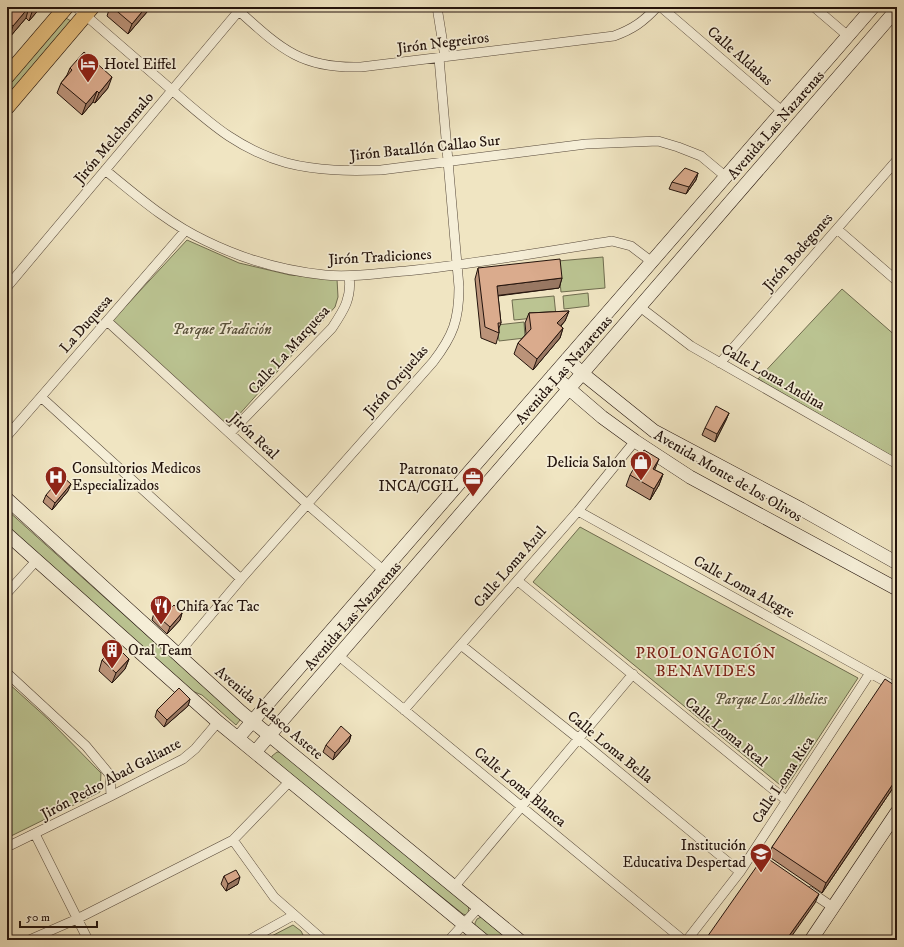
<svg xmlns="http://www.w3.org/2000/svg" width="904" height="947" font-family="'IM FELL DW Pica',serif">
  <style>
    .green { fill: #bbc492; stroke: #6f6c4f }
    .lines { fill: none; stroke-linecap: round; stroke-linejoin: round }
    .street-casing { stroke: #56483a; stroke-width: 10 }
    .secondary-casing { stroke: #23130c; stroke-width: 14 }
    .primary-casing { stroke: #23130c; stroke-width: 16 }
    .street { stroke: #f5eed7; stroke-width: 9 }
    .secondary { stroke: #f5eed7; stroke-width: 13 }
    .primary { stroke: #e8c281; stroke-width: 15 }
    .wall { fill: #bb9379; stroke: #23130c }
    .shaded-wall { fill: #997863; stroke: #23130c }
    .building { fill: #daab8d; stroke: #23130c }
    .labels { text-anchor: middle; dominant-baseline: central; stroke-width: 3.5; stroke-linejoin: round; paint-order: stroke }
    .street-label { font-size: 15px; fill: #23130c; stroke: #f5eed7 }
    .poi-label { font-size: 15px; fill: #23130c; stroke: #f5eed7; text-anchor: start }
    .park-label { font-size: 15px; font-style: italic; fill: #58513b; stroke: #f5eed7 }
    .neighbourhood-label { font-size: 16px; letter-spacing: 1px; fill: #7a1f14; stroke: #f5eed7 }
  </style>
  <rect width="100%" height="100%" fill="#f0e5c2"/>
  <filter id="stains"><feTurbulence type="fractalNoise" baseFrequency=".005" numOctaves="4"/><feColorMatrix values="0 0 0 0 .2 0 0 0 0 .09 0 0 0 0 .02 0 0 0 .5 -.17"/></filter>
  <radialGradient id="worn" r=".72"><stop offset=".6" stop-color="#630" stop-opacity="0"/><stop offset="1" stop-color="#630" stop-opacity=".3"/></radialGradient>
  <path class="green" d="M 64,17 L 71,21 L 7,96 L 7,83 Z
    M 187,240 L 239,263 L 290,275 L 337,279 L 338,297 L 335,307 L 228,427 L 112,321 Z
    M 603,257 L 605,288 L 561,292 L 558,261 Z
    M 842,289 L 897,337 L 897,459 L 758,379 Z
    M 588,293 L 589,306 L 564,309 L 563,296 Z
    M 554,296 L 556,316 L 514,320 L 512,300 Z
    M 524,322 L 525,338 L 499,341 L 497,325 Z
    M 7,510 L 239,718 L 240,720 L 236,725 L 202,695 L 192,691 L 7,527 Z
    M 580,527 L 858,678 L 785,789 L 533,582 Z
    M 7,682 L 48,719 L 101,773 L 100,792 L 7,838 Z
    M 277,752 L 282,752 L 469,907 L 468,913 L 466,915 L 463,914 L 271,760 L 272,756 Z
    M 481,917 L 509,940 L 490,940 L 475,928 L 475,923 L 477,919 Z
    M 293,925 L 301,931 L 305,939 L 304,940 L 264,940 Z"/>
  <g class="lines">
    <g class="street-casing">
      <path id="street" d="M 76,7 C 106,33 136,59 166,85 C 206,119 234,148 287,163 C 318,171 349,171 381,170 L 586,144 L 658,141 L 678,147 L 701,156 L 725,176
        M 437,7 L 445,57
        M 661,7 L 782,111
        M 814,7 L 848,36
        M 239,11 C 281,49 302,69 361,67 L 614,36 C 633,29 643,22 657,7
        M 105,170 C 137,196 169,224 206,241 C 243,259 284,271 325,275 C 352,278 379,273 406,271 C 475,264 543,252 612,241 L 631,246 L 652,262
        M 837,229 L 897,281
        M 7,287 L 242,7
        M 640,307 L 691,346 L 897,464
        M 107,321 L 307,504 L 383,570
        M 720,363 L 897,160
        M 41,397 L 241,579
        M 230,433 L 332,328 C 344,310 352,298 349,276
        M 7,436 L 185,231
        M 578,511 L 897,688
        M 518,581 L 786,800
        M 7,593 L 36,561
        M 461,645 L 579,739 L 740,872
        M 177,655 L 241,579 L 433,362 C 453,336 459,320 459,287 L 439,58
        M 339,656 L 683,940
        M 7,673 L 86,746 L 110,775 L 111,796
        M 404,710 L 578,511 L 635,441
        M 35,834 L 88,940
        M 233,840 L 274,897 L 323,940
        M 7,847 L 111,796 L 183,759 L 195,749 L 218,722
        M 454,887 L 633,674
        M 809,891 L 834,908
        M 29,940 L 77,919 L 233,840 L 290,781
        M 249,940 L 294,915
        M 449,940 L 479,907
        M 687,940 L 740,872 L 870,673"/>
    </g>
    <g class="secondary-casing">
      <path id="secondary" d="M 567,359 L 583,374 L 654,431 L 801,509 L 897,563
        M 553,375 L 602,417 L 635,441 L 690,477 L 897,589
        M 7,499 L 241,712 L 519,940
        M 7,534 L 218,722 L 483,940
        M 238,738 L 873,7
        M 255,752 L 897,9
        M 811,940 L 897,812"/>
    </g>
    <g class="primary-casing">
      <path id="primary" d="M 7,76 L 66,7
        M 7,107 L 92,7"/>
    </g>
    <use href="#street" class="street"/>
    <use href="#secondary" class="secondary"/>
    <use href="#primary" class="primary"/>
  </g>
  <path class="wall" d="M 7,7 L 41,7 L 29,21 L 26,18 L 9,38 L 7,37 Z
    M 110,7 L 149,7 L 147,12 L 128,34 L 107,16 Z
    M 70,68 L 108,88 L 95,103 L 93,102 L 82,115 L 57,93 L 61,83 L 67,75 Z
    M 698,173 L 696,180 L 686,194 L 669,189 L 672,182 Z
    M 478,268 L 562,278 L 559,288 L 498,296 L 501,323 L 499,328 L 499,333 L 496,344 L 481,338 L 475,279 Z
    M 569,311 L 565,321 L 561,326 L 563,328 L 560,338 L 533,370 L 514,354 L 518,343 L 526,334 L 525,323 L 529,313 Z
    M 729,413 L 726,420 L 715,442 L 702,435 L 705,428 Z
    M 655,470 L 663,474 L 659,485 L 650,500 L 626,486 L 630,475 Z
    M 68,491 L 52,510 L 43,502 L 46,495 Z
    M 154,613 L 182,613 L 180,620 L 167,634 L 152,620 Z
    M 129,659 L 125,669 L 112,683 L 99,671 L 102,660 Z
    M 897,687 L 897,782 L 822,893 L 768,856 L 772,847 Z
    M 190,699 L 188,706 L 164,727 L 155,717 L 157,710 Z
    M 351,735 L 349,742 L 333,760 L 323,752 L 326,745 Z
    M 224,876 L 238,884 L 226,891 L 221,884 Z"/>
  <path class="shaded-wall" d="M 29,7 L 26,18 L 9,38 L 13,26 Z
    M 35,7 L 41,7 L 29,21 L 33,9 Z
    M 146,7 L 149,7 L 147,12 L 128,34 L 132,24 Z
    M 112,77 L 108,88 L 95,103 L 99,93 Z
    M 97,91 L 93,102 L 82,115 L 86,104 Z
    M 698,173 L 696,180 L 686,194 L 689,187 Z
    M 562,278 L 559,288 L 493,296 L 497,286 Z
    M 569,311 L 565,321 L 554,333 L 557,323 Z
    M 563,328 L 560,338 L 533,370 L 537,359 Z
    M 729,413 L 726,420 L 715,442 L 717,434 Z
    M 659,459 L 655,469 L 649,479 L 653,469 Z
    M 663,474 L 659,485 L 650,500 L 654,489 Z
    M 71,484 L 68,491 L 52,510 L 55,503 Z
    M 182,613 L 180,620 L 167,634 L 170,627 Z
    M 129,659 L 125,669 L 112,683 L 116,673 Z
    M 190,699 L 188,706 L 164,727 L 167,720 Z
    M 351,735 L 349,742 L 333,760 L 335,753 Z
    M 897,778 L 897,782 L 822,893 L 826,883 Z
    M 240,877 L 238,884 L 226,891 L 228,884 Z
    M 819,894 L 815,903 L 789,940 L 786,940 Z"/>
  <path class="building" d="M 7,7 L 29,7 L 13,26 L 9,23 L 7,26 Z
    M 112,7 L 146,7 L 132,24 Z
    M 84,52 L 112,77 L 99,93 L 97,91 L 86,104 L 61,83 L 72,70 L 70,68 Z
    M 685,168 L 698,173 L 689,187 L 672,182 Z
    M 560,259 L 562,278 L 497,286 L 501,323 L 498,323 L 499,333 L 485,327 L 478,268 Z
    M 569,311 L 557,323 L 563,328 L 537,359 L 518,343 L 531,329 L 529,313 Z
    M 716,406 L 729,413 L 717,434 L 705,428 Z
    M 644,450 L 659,459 L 653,469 L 663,474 L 654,489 L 630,475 Z
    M 62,476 L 71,484 L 55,503 L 46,495 Z
    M 174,605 L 182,613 L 170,627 L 154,613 L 161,606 L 167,612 Z
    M 116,646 L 129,659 L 116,673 L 102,660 Z
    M 885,679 L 897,687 L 897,778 L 826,883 L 772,847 Z
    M 179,688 L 190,699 L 167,720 L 157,710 Z
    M 341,726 L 351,735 L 335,753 L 326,745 Z
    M 764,856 L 819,894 L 786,940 L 705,940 Z
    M 236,870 L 240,877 L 228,884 L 224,876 Z
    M 322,936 L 326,937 L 329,940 L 318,940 Z"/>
  <defs>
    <g id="hotel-pin" transform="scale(1.15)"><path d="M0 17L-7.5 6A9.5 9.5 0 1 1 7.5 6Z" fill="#8f2418" stroke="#f5eed7"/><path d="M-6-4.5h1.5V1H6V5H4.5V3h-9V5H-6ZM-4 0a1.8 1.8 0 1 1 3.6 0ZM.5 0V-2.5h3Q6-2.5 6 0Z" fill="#fff"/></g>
    <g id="shop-pin" transform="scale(1.15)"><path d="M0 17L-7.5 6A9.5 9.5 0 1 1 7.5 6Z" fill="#8f2418" stroke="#f5eed7"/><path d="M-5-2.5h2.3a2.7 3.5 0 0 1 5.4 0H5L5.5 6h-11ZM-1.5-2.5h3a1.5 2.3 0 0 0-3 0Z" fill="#fff"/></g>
    <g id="hospital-pin" transform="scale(1.15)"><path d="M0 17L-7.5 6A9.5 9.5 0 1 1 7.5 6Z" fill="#8f2418" stroke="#f5eed7"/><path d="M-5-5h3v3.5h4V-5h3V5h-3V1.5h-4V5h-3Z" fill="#fff"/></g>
    <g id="office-pin" transform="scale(1.15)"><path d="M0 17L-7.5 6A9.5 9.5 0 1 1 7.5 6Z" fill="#8f2418" stroke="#f5eed7"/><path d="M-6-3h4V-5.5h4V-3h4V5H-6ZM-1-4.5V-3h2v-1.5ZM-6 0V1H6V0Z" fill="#fff"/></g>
    <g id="restaurant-pin" transform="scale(1.15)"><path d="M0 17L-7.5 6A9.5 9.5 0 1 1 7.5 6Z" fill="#8f2418" stroke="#f5eed7"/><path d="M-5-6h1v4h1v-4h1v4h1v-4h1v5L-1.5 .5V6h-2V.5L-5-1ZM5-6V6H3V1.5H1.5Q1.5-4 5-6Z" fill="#fff"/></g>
    <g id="building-pin" transform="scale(1.15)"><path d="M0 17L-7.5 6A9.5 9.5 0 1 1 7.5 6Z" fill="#8f2418" stroke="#f5eed7"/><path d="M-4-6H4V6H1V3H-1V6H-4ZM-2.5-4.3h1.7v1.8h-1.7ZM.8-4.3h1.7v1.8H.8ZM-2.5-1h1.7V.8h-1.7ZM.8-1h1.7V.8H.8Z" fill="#fff"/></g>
    <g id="school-pin" transform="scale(1.15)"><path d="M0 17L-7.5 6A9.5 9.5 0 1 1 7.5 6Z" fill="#8f2418" stroke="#f5eed7"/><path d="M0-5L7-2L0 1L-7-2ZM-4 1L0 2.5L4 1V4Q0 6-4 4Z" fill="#fff"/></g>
  </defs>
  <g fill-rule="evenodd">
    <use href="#hotel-pin" x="88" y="64"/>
    <use href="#shop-pin" x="641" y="462"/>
    <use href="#hospital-pin" x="56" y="477"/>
    <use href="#office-pin" x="473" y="478"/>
    <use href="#restaurant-pin" x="161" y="606"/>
    <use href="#building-pin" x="112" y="650"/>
    <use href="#school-pin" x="761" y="854"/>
  </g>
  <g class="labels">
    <g class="street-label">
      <text transform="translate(443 43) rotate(-7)">Jirón Negreiros</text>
      <text transform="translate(740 56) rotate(41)">Calle Aldabas</text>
      <text transform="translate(776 125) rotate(-49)">Avenida Las Nazarenas</text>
      <text transform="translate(114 138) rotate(-50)">Jirón Melchormalo</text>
      <text transform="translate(425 148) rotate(-6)">Jirón Batallón Callao Sur</text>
      <text transform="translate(798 252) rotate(-49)">Jirón Bodegones</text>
      <text transform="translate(380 257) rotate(-3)">Jirón Tradiciones</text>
      <text transform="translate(86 324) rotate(-49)">La Duquesa</text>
      <text transform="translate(289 350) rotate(-48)">Calle La Marquesa</text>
      <text transform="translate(564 370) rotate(-49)">Avenida Las Nazarenas</text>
      <text transform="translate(773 377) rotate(30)">Calle Loma Andina</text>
      <text transform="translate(396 381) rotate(-49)">Jirón Orejuelas</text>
      <text transform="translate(254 436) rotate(43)">Jirón Real</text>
      <text transform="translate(728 476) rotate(30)">Avenida Monte de los Olivos</text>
      <text transform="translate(510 567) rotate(-49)">Calle Loma Azul</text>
      <text transform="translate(744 587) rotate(29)">Calle Loma Alegre</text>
      <text transform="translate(353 616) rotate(-49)">Avenida Las Nazarenas</text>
      <text transform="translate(269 713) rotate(40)">Avenida Velasco Astete</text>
      <text transform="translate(726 732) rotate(39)">Calle Loma Real</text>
      <text transform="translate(610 747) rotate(39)">Calle Loma Bella</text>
      <text transform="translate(111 779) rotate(-28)">Jirón Pedro Abad Galiante</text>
      <text transform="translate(783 780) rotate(-57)">Calle Loma Rica</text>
      <text transform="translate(520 787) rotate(40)">Calle Loma Blanca</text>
    </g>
    <g class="poi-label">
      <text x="104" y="64">Hotel Eiffel</text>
      <text x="626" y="462" text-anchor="end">Delicia Salon</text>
      <text x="72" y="468">Consultorios Medicos<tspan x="72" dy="17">Especializados</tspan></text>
      <text x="458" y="469" text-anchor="end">Patronato<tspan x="458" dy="17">INCA/CGIL</tspan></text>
      <text x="176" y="606">Chifa Yac Tac</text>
      <text x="128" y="650">Oral Team</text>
      <text x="746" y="845" text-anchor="end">Institución<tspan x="746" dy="17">Educativa Despertad</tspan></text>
    </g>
    <g class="park-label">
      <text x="222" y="329">Parque Tradición</text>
      <text x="771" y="699">Parque Los Alhelies</text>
    </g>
    <g class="neighbourhood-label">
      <text x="706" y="653">PROLONGACIÓN<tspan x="706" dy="18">BENAVIDES</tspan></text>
    </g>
  </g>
  <rect width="904" height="947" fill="none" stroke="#f0e5c2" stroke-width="24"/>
  <rect x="8" y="8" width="888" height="931" fill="none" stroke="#23130c" stroke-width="2"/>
  <rect x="12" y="12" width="880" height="923" fill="none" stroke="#23130c"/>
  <path d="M20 921v6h77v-6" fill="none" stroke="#23130c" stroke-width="2"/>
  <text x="26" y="921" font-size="12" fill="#23130c" stroke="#f5eed7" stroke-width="3" paint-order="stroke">50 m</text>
  <rect width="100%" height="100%" filter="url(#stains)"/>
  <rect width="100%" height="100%" fill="url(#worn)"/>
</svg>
